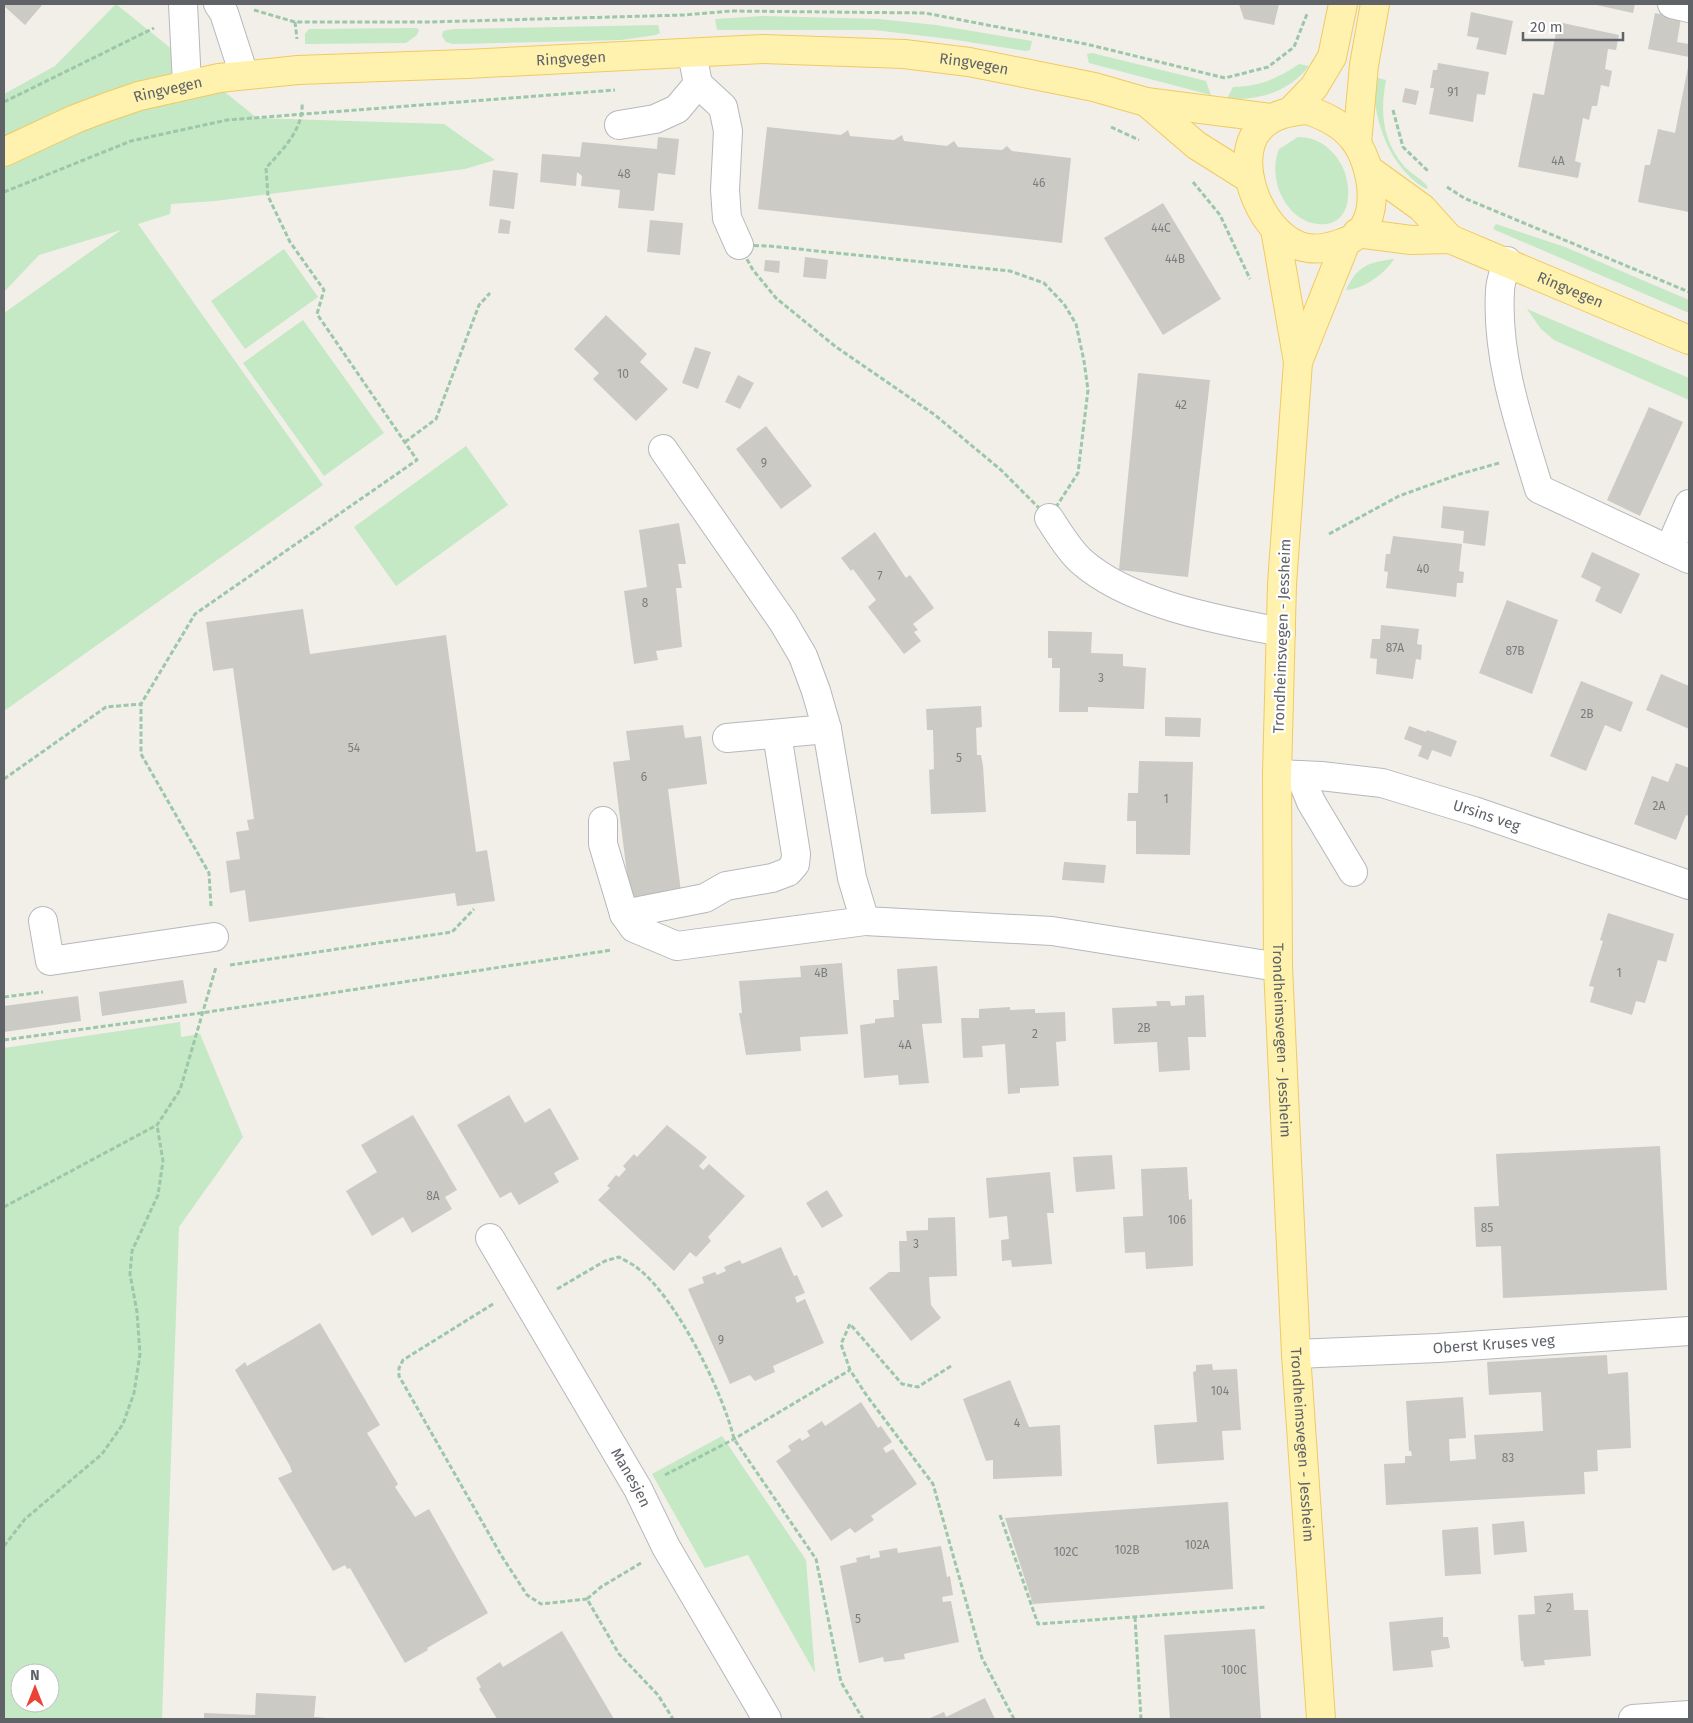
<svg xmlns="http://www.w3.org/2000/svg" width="1693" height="1723" font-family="'Fira Sans',sans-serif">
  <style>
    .green { fill: #c5e8c5; fill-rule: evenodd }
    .building { fill: #cccac5 }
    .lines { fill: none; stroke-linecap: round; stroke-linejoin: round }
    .minor-casing { stroke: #b5b8bc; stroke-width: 30 }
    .major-casing { stroke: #f2c960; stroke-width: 30 }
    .path { stroke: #9cc7a9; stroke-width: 3; stroke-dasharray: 5 2.5; stroke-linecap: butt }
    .minor { stroke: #fff; stroke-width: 28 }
    .major { stroke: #fff2af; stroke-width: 28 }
    .labels { text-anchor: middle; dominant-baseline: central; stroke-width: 4.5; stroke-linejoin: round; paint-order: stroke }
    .number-label { font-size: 12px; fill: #7a7d7f }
    .street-label { font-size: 15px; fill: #5f6368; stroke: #fff }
  </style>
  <rect width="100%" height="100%" fill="#f1efe8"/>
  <path class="green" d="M 116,4 L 257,118 L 444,124 L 495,160 L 465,169 L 215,201 L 171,204 L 170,214 L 138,224 L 323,485 L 4,711 L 4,313 L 121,230 L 39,255 L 4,292 L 4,94 L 55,66 Z
    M 763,16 L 879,19 L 936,25 L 1032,41 L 1030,50 L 1026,51 L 950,39 L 874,30 L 717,30 L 715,19 Z
    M 658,25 L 660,33 L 656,35 L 621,40 L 453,44 L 446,42 L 442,36 L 443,31 L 454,29 Z
    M 417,28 L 419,30 L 417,35 L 406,43 L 305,44 L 305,34 L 309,29 Z
    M 1092,53 L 1206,81 L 1211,95 L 1089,63 L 1087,54 Z
    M 1299,64 L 1309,66 C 1289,92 1260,100 1227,99 L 1233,87 C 1260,86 1277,79 1299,64 Z
    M 1374,77 L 1386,80 C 1380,112 1382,140 1404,166 C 1411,174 1421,178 1428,187 L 1426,189 C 1389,167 1372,119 1374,77 Z
    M 1298,137 C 1317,137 1332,148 1341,164 C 1353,185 1353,228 1318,224 C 1285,220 1267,178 1279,149 Z
    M 1496,224 L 1565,247 L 1689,300 L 1689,313 L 1493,229 Z
    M 284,249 L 318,297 L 245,349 L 211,301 Z
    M 1394,259 C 1386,273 1362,290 1346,290 C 1357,266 1369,262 1394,259 Z
    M 1527,309 L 1689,378 L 1689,400 L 1554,340 L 1541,329 Z
    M 303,320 L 384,433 L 324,476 L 243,363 Z
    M 466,446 L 508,505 L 396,586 L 354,527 Z
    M 180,1022 L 181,1037 L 200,1034 L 243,1137 L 179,1227 L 162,1719 L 4,1719 L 4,1048 ZM 20,1673 L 50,1673 L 50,1703 L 20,1703 Z
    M 722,1436 L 806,1560 L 815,1673 L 748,1555 L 705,1568 L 652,1474 Z"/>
  <path class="building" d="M 4,4 L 43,4 L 25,25 L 4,6 Z
    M 1239,4 L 1279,4 L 1274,25 L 1244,19 Z
    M 1592,4 L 1635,4 L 1633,13 Z
    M 1471,12 L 1513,21 L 1506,55 L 1476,49 L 1479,38 L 1467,36 Z
    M 1655,13 L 1681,18 L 1677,42 L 1689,44 L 1689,57 L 1648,49 Z
    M 1558,22 L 1619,35 L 1616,50 L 1608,49 L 1605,69 L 1612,71 L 1609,87 L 1601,85 L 1597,106 L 1592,106 L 1589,120 L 1583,118 L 1575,161 L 1581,163 L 1578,178 L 1518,167 L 1533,93 L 1544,95 Z
    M 1438,63 L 1489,72 L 1485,95 L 1477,94 L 1473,122 L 1429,114 L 1434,88 L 1430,88 L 1433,70 L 1437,70 Z
    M 1688,67 L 1689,67 L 1689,212 L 1638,202 L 1645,165 L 1650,165 L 1658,129 L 1675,133 Z
    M 1405,88 L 1419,91 L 1416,105 L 1402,102 Z
    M 767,127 L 841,135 L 848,130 L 850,136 L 894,140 L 902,135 L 904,141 L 947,146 L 954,141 L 958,147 L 1002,150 L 1007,146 L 1012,151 L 1071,158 L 1062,243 L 758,209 Z
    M 658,137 L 679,139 L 675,175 L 658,173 L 654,211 L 618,208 L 620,190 L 581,186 L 582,176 L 577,172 L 576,186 L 540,182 L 542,154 L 580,157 L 582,142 L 657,149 Z
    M 493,170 L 518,173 L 514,209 L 489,206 Z
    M 1163,203 L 1221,299 L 1163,335 L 1104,238 Z
    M 500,219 L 511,221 L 509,234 L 498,233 Z
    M 650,220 L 683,223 L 680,255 L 647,252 Z
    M 805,257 L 828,260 L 826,279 L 803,277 Z
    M 765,260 L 780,261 L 779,273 L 764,271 Z
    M 606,315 L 647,354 L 640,362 L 668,389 L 636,421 L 593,379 L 599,373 L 574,349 Z
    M 695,347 L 711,352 L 698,389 L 682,383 Z
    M 1138,373 L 1210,380 L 1188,577 L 1119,570 Z
    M 738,375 L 754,383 L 740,409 L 725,402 Z
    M 1649,407 L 1683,422 L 1640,516 L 1607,500 Z
    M 766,426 L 812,486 L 781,509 L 736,449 Z
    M 1443,506 L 1489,511 L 1485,546 L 1463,543 L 1464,531 L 1441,528 Z
    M 679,523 L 686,564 L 678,564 L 682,588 L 676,588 L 682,647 L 656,651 L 658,660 L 634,664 L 624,591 L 647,587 L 639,530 Z
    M 875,532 L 906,578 L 910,575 L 934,608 L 913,624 L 918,630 L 914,632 L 921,641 L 904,654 L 868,607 L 876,600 L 853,569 L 851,571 L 841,558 Z
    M 1393,536 L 1462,544 L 1459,571 L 1464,572 L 1463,583 L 1457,583 L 1456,597 L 1386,588 L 1388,572 L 1384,571 L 1386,554 L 1390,554 Z
    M 1592,552 L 1640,574 L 1621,614 L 1595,601 L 1601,587 L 1581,577 Z
    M 1507,600 L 1558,620 L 1532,694 L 1479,673 Z
    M 303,609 L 310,654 L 446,635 L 476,852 L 487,850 L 495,901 L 457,906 L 455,893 L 249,922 L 245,890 L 230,893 L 226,861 L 240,859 L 236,832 L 249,830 L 247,820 L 254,819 L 233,668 L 213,671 L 206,622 Z
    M 1381,625 L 1419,629 L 1417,644 L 1422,645 L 1421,660 L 1416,659 L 1413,679 L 1376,674 L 1377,659 L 1370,658 L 1372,639 L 1380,639 Z
    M 1048,631 L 1092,632 L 1091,653 L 1123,654 L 1123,666 L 1146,668 L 1144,709 L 1088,707 L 1088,712 L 1059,712 L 1060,668 L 1052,668 L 1052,658 L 1048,658 Z
    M 1661,674 L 1689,686 L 1689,729 L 1646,710 Z
    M 1581,681 L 1633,702 L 1621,732 L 1605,725 L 1586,771 L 1550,756 Z
    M 981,706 L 982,727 L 976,728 L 977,755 L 981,755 L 983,766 L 986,812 L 931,814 L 929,770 L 934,769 L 933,730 L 927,730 L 926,709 Z
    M 1165,717 L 1201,718 L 1200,737 L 1165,736 Z
    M 683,725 L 685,738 L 701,736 L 707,784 L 668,789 L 681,892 L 630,898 L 613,762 L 630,760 L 626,731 Z
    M 1409,726 L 1426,732 L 1427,730 L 1457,741 L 1451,757 L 1432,750 L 1428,760 L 1418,756 L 1422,746 L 1404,739 Z
    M 1139,761 L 1193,762 L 1190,855 L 1136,854 L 1136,821 L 1127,821 L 1128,793 L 1138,793 Z
    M 1676,763 L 1689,768 L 1689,816 L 1686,815 L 1676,840 L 1634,824 L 1652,776 L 1668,782 Z
    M 1064,862 L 1106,865 L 1104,883 L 1062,880 Z
    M 1608,913 L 1674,934 L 1666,962 L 1658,960 L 1645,1003 L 1636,1001 L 1632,1015 L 1590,1002 L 1594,987 L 1589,986 L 1603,941 L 1600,940 Z
    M 842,963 L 848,1034 L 800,1037 L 801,1051 L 746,1055 L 739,1013 L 742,1013 L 739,981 L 801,977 L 800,966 Z
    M 937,966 L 942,1023 L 922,1024 L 929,1083 L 899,1085 L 898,1075 L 864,1078 L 860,1025 L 875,1023 L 875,1019 L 894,1017 L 893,1000 L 899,1000 L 897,969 Z
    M 183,980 L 187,1003 L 102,1016 L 99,992 Z
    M 1204,995 L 1206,1037 L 1188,1037 L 1190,1070 L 1159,1072 L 1157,1042 L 1114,1044 L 1112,1008 L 1157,1006 L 1156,1001 L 1170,1001 L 1171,1006 L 1185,1005 L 1185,996 Z
    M 78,996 L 81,1021 L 4,1032 L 4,1006 Z
    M 1010,1007 L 1010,1010 L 1035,1009 L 1035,1013 L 1065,1012 L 1066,1041 L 1056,1042 L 1059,1086 L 1020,1088 L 1020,1093 L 1008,1094 L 1005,1044 L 982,1046 L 983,1057 L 963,1058 L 961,1018 L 979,1018 L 979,1009 Z
    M 509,1095 L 525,1123 L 550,1108 L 579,1159 L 554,1173 L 559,1182 L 519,1205 L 511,1192 L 500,1198 L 457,1125 Z
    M 413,1115 L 457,1190 L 445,1197 L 452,1209 L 412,1233 L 403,1217 L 372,1236 L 346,1191 L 377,1172 L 361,1145 Z
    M 667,1125 L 707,1157 L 699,1166 L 703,1170 L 709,1164 L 745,1196 L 708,1237 L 711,1241 L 696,1257 L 690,1252 L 674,1271 L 598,1200 L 610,1188 L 607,1186 L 616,1175 L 619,1177 L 626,1169 L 623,1166 L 634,1154 L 637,1157 Z
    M 1660,1146 L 1667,1290 L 1503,1298 L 1501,1246 L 1476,1247 L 1474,1207 L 1499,1206 L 1496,1154 Z
    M 1112,1155 L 1115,1189 L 1076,1192 L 1073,1157 Z
    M 1187,1167 L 1189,1200 L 1192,1199 L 1193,1266 L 1146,1269 L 1145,1252 L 1125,1253 L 1123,1217 L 1143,1216 L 1141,1169 Z
    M 1050,1172 L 1054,1213 L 1047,1213 L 1052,1264 L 1012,1267 L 1011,1260 L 1002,1261 L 1001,1240 L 1009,1239 L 1007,1216 L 989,1218 L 986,1178 Z
    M 827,1190 L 843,1216 L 822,1228 L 806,1203 Z
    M 955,1217 L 957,1276 L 929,1277 L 931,1305 L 941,1318 L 911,1341 L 869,1288 L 889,1272 L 900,1272 L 899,1241 L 907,1241 L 906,1231 L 928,1230 L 928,1218 Z
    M 781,1247 L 794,1276 L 797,1275 L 805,1293 L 795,1297 L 797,1303 L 805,1299 L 824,1343 L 773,1366 L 775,1372 L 755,1381 L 750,1375 L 730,1384 L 688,1289 L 704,1283 L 702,1277 L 715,1272 L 717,1275 L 726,1271 L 724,1267 L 740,1260 L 742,1264 Z
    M 320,1323 L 380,1425 L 367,1433 L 398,1484 L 395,1487 L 415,1517 L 429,1509 L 488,1613 L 427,1648 L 428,1650 L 405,1663 L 350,1568 L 347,1569 L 345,1565 L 333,1571 L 278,1478 L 292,1472 L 290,1466 L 235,1370 L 245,1362 L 247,1366 Z
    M 1607,1355 L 1608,1374 L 1628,1372 L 1631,1448 L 1597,1450 L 1598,1471 L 1584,1472 L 1585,1494 L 1386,1505 L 1384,1464 L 1405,1463 L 1405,1456 L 1412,1456 L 1411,1451 L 1409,1451 L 1406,1401 L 1463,1397 L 1466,1438 L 1449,1439 L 1450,1461 L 1476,1459 L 1474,1435 L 1543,1431 L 1541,1392 L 1489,1395 L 1487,1362 Z
    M 1212,1364 L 1213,1370 L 1237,1369 L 1241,1430 L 1222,1431 L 1224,1460 L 1157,1464 L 1154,1425 L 1197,1422 L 1193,1372 L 1196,1371 L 1196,1365 Z
    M 1010,1380 L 1029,1427 L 1060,1425 L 1062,1476 L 993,1479 L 993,1460 L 986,1461 L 963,1399 Z
    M 861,1402 L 878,1428 L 881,1426 L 892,1442 L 883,1448 L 886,1453 L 893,1449 L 917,1484 L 871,1516 L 874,1520 L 855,1533 L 850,1528 L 831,1541 L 776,1461 L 791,1451 L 788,1446 L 800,1438 L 802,1441 L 810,1436 L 807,1431 L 822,1421 L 825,1426 Z
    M 1228,1502 L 1233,1589 L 1033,1604 L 1005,1518 Z
    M 1524,1521 L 1527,1552 L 1494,1555 L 1492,1524 Z
    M 1478,1527 L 1481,1574 L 1445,1576 L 1442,1530 Z
    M 941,1546 L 947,1577 L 950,1576 L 953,1595 L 942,1597 L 943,1602 L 951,1601 L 959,1642 L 904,1654 L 905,1659 L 884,1662 L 883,1657 L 859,1663 L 840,1566 L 857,1562 L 856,1558 L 870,1555 L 870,1559 L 880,1557 L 879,1551 L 897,1548 L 898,1553 Z
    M 1573,1593 L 1574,1610 L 1588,1610 L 1591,1656 L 1544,1660 L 1545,1665 L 1524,1667 L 1523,1661 L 1521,1661 L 1518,1615 L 1535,1614 L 1534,1596 Z
    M 1443,1617 L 1443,1637 L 1448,1637 L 1450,1648 L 1431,1651 L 1433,1667 L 1393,1671 L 1389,1622 Z
    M 1255,1629 L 1261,1719 L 1170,1719 L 1164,1635 Z
    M 562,1631 L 614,1719 L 497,1719 L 479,1689 L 481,1687 L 476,1678 L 500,1662 L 503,1667 Z
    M 256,1693 L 316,1696 L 314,1717 L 339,1719 L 204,1719 L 204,1713 L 255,1715 Z
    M 985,1698 L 995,1719 L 928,1719 L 944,1712 L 946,1717 Z"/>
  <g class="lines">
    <g class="minor-casing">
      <g id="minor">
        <path d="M 183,4 L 187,84"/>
        <path d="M 218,4 L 224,13 L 244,75"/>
        <path d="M 1672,4 L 1689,8"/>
        <path d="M 692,53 L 698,84 L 723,107 L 728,131 L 725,190 L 727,218 L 739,245"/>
        <path d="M 619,125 L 655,119 L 677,109 L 698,84"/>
        <path d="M 1507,261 C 1505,271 1500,281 1500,291 C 1496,358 1520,426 1539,489 L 1689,559"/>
        <path d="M 663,449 L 783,622 L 803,656 L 816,691 L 827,729 L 852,878 L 865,921 L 1052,931 L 1278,967"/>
        <path d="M 1049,518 C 1059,533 1068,549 1081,561 C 1129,604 1219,620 1281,632"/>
        <path d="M 1669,550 L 1689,504"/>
        <path d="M 727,738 L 827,729"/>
        <path id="s1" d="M 1277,774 L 1321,776 L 1382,783 L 1474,811 L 1689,885"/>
        <path d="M 1300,775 L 1311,802 L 1353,872"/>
        <path d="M 603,821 L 603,844 L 624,914 L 634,928 L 677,946 L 865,921"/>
        <path d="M 624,914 L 705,898 L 726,886 L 772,878 L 788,872 L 795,864 L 796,854 L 777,734"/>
        <path d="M 43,921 L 50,961 L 214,937"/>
        <path id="s2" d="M 490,1238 L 638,1489 L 666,1547 L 767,1719"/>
        <path id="s3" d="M 1296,1354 L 1438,1348 L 1689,1331"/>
        <path d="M 1633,1719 L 1689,1715"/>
      </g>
    </g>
    <g class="major-casing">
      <g id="major">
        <path d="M 1146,102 L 1196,145 L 1250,179"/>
        <path d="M 1308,110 C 1327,117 1346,126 1357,144 C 1375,172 1383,231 1342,243 C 1331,247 1319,250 1308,248 C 1264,242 1229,161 1260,128 C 1272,114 1291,111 1308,110 Z"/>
        <path d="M 1291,111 L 1314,87 L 1332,57 L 1343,4"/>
        <path d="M 1357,143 L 1364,65 L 1375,4"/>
        <path id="s4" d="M 4,152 L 75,119 L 107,107 L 139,96 L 219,78 L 298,70 L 466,64 L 763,49 L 904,54 L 969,62 L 1094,87 L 1146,102 L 1272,118"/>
        <path d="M 1368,169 L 1422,208 L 1450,239"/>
        <path id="s5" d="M 1275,229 L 1298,362 L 1282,584 L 1277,774 L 1278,967 L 1296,1354 L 1321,1719"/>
        <path id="s6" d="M 1357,233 L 1411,240 L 1450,239 L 1689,340"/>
        <path d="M 1298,362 L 1346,242"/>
      </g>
    </g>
    <path class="path" d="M 254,10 L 295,22 L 429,22 L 684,15 L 731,11 L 925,13 L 1086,44 L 1225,78 L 1268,67 L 1294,47 L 1307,14
      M 295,22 L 297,39
      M 4,102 L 154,28
      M 1393,110 L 1403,147 L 1429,172
      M 1111,127 L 1139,140
      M 1193,182 L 1220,215 L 1250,279
      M 1447,187 L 1464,198 L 1689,292
      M 4,192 L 131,141 L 227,120 L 615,90
      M 739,245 L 769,246 L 1010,271 L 1044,283 L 1064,304 L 1076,324 L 1084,361 L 1088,390 L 1078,473 L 1049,518 L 1001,470 L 935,415 L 836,347 L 776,298 L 753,270 Z
      M 405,442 L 436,419 L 479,305 L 490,293
      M 1329,534 L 1399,496 L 1460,474 L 1499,463
      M 4,779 L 106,707 L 141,704
      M 211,906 L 209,873 L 141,754 L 141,704 L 195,614 L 417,460 L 317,314 L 324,290 L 290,242 L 268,196 L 266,168 C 283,149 304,129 302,102
      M 230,965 L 452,932 L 474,909
      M 4,997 L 43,992
      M 4,1040 L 201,1013 L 612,950
      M 4,1207 L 157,1125 L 180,1090 L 216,967
      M 557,1289 L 605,1261 L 619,1257 C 624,1260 631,1263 636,1267 C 675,1295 723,1392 734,1439 L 816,1559 L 841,1682 L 863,1719
      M 493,1304 L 403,1360 L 399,1368 L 399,1376 L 501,1555 L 527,1595 L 541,1604 L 587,1599
      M 951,1366 L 918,1387 L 902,1384 L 850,1324 L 841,1344 L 850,1370 L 867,1396 L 933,1484 L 982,1658 L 1014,1719
      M 665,1475 L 734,1439 L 850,1370
      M 1000,1515 L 1038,1624 L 1267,1607
      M 4,1546 L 25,1519 L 102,1454 L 123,1424 L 134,1393 L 140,1354 L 137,1312 L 130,1274 L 132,1251 L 158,1195 L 163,1161 L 157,1125
      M 641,1563 L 601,1587 L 587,1599 L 619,1654 L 658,1695 L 673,1719
      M 1135,1617 L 1141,1719"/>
    <use href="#minor" class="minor"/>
    <use href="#major" class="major"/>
  </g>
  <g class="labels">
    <g class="number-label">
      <text x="1453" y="92">91</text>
      <text x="1558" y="161">4A</text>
      <text x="624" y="174">48</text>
      <text x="1039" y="183">46</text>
      <text x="1161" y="228">44C</text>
      <text x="1175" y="259">44B</text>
      <text x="623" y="374">10</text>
      <text x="1181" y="405">42</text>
      <text x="764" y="463">9</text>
      <text x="1423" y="569">40</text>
      <text x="880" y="576">7</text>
      <text x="645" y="603">8</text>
      <text x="1395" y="648">87A</text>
      <text x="1515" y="651">87B</text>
      <text x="1101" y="678">3</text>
      <text x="1587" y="714">2B</text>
      <text x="354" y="748">54</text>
      <text x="959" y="758">5</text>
      <text x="644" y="777">6</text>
      <text x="1166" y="799">1</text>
      <text x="1659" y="806">2A</text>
      <text x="821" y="973">4B</text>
      <text x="1619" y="973">1</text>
      <text x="1144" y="1028">2B</text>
      <text x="1035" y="1034">2</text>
      <text x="905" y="1045">4A</text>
      <text x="433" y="1196">8A</text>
      <text x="1177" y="1220">106</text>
      <text x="1487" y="1228">85</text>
      <text x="916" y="1244">3</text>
      <text x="721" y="1340">9</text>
      <text x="1220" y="1391">104</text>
      <text x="1017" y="1423">4</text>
      <text x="1508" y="1458">83</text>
      <text x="1197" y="1545">102A</text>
      <text x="1127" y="1550">102B</text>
      <text x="1066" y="1552">102C</text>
      <text x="1549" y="1608">2</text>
      <text x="858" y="1619">5</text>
      <text x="1234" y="1670">100C</text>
    </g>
    <g class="street-label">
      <text stroke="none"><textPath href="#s4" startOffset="581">Ringvegen</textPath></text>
      <text stroke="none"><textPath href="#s4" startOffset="985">Ringvegen</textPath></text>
      <text stroke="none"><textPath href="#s4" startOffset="176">Ringvegen</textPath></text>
      <text stroke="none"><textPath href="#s6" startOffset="224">Ringvegen</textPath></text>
      <text transform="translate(1282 636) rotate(-88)">Trondheimsvegen - Jessheim</text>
      <text stroke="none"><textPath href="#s1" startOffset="215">Ursins veg</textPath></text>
      <text stroke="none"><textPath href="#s5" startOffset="814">Trondheimsvegen - Jessheim</textPath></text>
      <text stroke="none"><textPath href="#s3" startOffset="198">Oberst Kruses veg</textPath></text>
      <text stroke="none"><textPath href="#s5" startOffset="1219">Trondheimsvegen - Jessheim</textPath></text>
      <text stroke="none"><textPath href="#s2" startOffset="278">Manesjen</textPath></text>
    </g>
  </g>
  <rect width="1693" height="1723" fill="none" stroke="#5f6368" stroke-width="10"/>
  <g transform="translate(35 1688)"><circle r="24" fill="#ffffff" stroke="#bfc1c3"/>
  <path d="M0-4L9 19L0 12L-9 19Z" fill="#ea4335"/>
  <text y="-8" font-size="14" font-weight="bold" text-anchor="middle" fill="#5f6368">N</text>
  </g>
  <path d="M1523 32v8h100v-8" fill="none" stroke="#5f6368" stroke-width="2.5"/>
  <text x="1530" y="32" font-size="15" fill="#5f6368" stroke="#ffffff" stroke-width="4" paint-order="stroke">20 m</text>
</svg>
